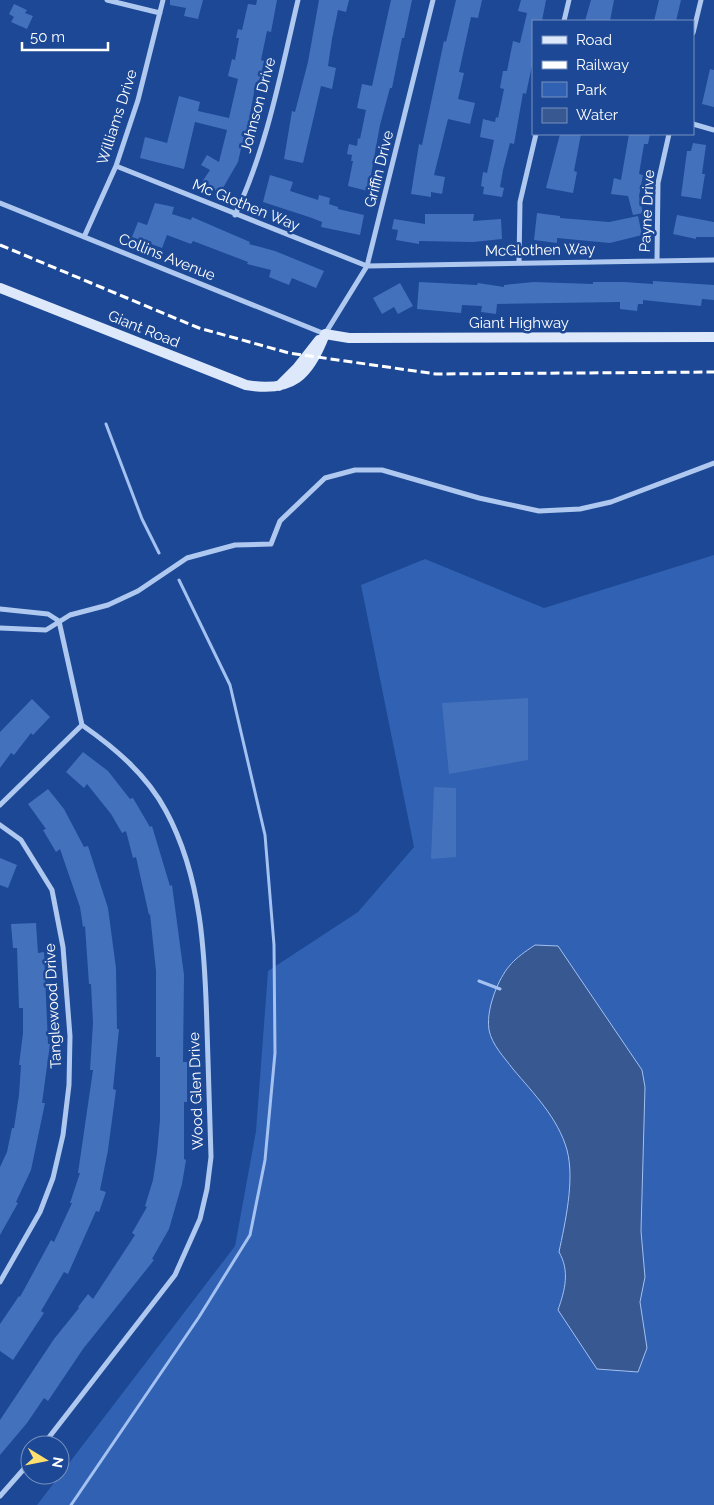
<svg xmlns="http://www.w3.org/2000/svg" width="714" height="1505" font-family="Raleway,sans-serif">
  <style>
    .green { fill: #3061b3 }
    .water { fill: #385891; stroke: #a3c1f1 }
    .lines { fill: none; stroke-linecap: round; stroke-linejoin: round }
    .stream { stroke: #a3c1f1; stroke-width: 3 }
    .building { fill: #4471bc }
    .street { stroke: #afc8ef; stroke-width: 5 }
    .secondary { stroke: #dde8fb; stroke-width: 10 }
    .rail { stroke: #fff; stroke-width: 3; stroke-dasharray: 9 4; stroke-linecap: butt }
    .labels { text-anchor: middle; dominant-baseline: central; stroke-width: 5; stroke-linejoin: round; paint-order: stroke }
    .street-label { font-size: 15px; fill: #fff; stroke: #1c4895 }
  </style>
  <rect width="100%" height="100%" fill="#1c4895"/>
  <path class="green" d="M 714,555 L 714,1505 L 37,1505 L 235,1246 L 256,1131 L 268,971 L 358,912 L 414,847 L 361,585 L 425,559 L 544,608 Z"/>
  <path class="water" d="M 535,945 L 558,946 L 642,1070 L 645,1087 L 641,1231 L 645,1277 L 640,1302 L 647,1348 L 638,1372 L 597,1369 L 558,1310 C 565,1290 570,1271 559,1252 C 565,1223 575,1180 567,1150 C 558,1118 534,1094 513,1069 C 504,1057 492,1045 489,1030 C 487,1016 491,1002 496,989 C 506,966 514,959 535,945 Z"/>
  <g class="lines">
    <path class="stream" d="M 106,424 L 142,519 L 159,553
      M 479,981 L 500,989
      M 71,1505 L 199,1317 L 250,1235 L 265,1160 L 275,1053 L 274,945 L 265,835 L 230,685 L 179,580"/>
  </g>
  <path class="building" d="M 170,0 L 203,0 L 198,19 L 184,16 L 186,8 L 170,5 Z
    M 257,0 L 277,0 L 271,32 L 267,31 L 261,60 L 264,61 L 259,83 L 256,82 L 249,119 L 253,120 L 249,136 L 244,135 L 238,162 L 220,193 L 202,182 L 210,170 L 201,165 L 207,155 L 219,162 L 227,130 L 195,122 L 184,169 L 140,158 L 145,137 L 167,143 L 179,96 L 200,102 L 198,111 L 229,118 L 238,79 L 228,76 L 232,59 L 235,60 L 239,38 L 236,38 L 238,29 L 242,30 L 248,4 L 256,5 Z
    M 319,0 L 349,0 L 346,12 L 338,10 L 332,39 L 328,66 L 336,68 L 332,89 L 321,86 L 303,163 L 284,159 L 292,111 L 295,112 L 308,62 Z
    M 391,0 L 412,0 L 404,38 L 402,38 L 392,88 L 390,88 L 380,125 L 368,191 L 348,186 L 353,161 L 351,161 L 352,155 L 347,154 L 349,144 L 357,146 L 358,138 L 360,139 L 366,110 L 357,108 L 362,84 L 372,86 Z
    M 456,0 L 482,0 L 478,18 L 471,17 L 459,72 L 464,73 L 458,99 L 475,103 L 470,124 L 448,119 L 434,175 L 445,177 L 442,194 L 431,192 L 431,197 L 411,194 L 419,144 L 422,145 L 444,41 L 446,42 Z
    M 521,0 L 546,0 L 542,21 L 533,21 L 533,61 L 526,94 L 523,93 L 514,144 L 510,143 L 503,170 L 500,187 L 504,188 L 502,197 L 483,194 L 484,187 L 481,186 L 483,172 L 487,173 L 494,140 L 480,137 L 483,119 L 495,122 L 496,117 L 498,118 L 504,89 L 500,88 L 503,71 L 507,71 L 513,41 L 520,43 L 527,13 L 518,11 Z
    M 591,0 L 614,0 L 610,21 L 585,21 Z
    M 659,0 L 681,0 L 676,21 L 654,21 Z
    M 14,4 L 27,10 L 25,13 L 33,16 L 27,29 L 11,22 L 14,17 L 9,14 Z
    M 710,69 L 714,70 L 714,107 L 702,104 Z
    M 560,134 L 581,134 L 574,171 L 577,172 L 573,193 L 546,188 Z
    M 629,134 L 650,134 L 648,144 L 644,144 L 639,174 L 643,175 L 639,196 L 643,213 L 633,215 L 628,196 L 611,194 L 614,178 L 621,180 Z
    M 693,143 L 706,145 L 702,174 L 705,174 L 701,199 L 681,196 L 687,151 L 691,151 Z
    M 270,175 L 293,182 L 290,191 L 318,200 L 319,195 L 330,198 L 329,204 L 338,207 L 338,209 L 364,215 L 360,235 L 321,227 L 322,222 L 312,218 L 263,202 Z
    M 155,203 L 174,207 L 172,214 L 191,220 L 192,217 L 250,242 L 249,244 L 275,251 L 324,271 L 316,288 L 292,278 L 289,285 L 269,277 L 271,270 L 247,264 L 248,262 L 193,241 L 191,244 L 167,235 L 162,248 L 132,237 L 138,222 L 147,225 Z
    M 537,213 L 560,216 L 560,218 L 609,222 L 638,216 L 642,235 L 610,243 L 557,238 L 557,243 L 534,240 Z
    M 425,214 L 474,214 L 473,221 L 501,219 L 502,239 L 473,242 L 419,241 L 419,244 L 396,240 L 398,230 L 392,229 L 394,219 L 425,224 Z
    M 677,215 L 714,222 L 714,237 L 696,237 L 696,239 L 673,234 Z
    M 653,281 L 714,285 L 714,300 L 702,299 L 701,306 L 643,300 L 643,304 L 638,304 L 637,311 L 620,309 L 620,302 L 497,304 L 496,314 L 481,312 L 482,306 L 462,305 L 461,313 L 417,309 L 419,282 L 477,285 L 478,283 L 504,287 L 504,285 L 534,282 L 593,284 L 593,282 L 624,282 L 653,284 Z
    M 400,283 L 413,306 L 398,314 L 394,307 L 382,314 L 373,298 Z
    M 528,698 L 528,760 L 449,774 L 442,703 Z
    M 32,699 L 50,717 L 33,735 L 31,733 L 14,755 L 11,753 L 0,768 L 0,732 Z
    M 83,752 L 108,771 L 130,799 L 133,798 L 150,827 L 152,826 L 170,886 L 172,885 L 184,975 L 183,1062 L 187,1062 L 187,1102 L 184,1102 L 184,1159 L 186,1160 L 182,1184 L 169,1229 L 152,1259 L 154,1260 L 83,1349 L 48,1401 L 44,1398 L 27,1423 L 0,1455 L 0,1420 L 54,1339 L 79,1308 L 78,1307 L 88,1294 L 93,1299 L 135,1235 L 132,1233 L 147,1207 L 145,1206 L 153,1180 L 157,1153 L 160,1120 L 160,1057 L 156,1057 L 156,971 L 150,914 L 149,915 L 136,857 L 133,858 L 126,831 L 122,833 L 111,814 L 87,784 L 84,788 L 66,772 Z
    M 434,787 L 456,788 L 456,857 L 431,859 Z
    M 48,789 L 64,809 L 84,847 L 88,846 L 108,908 L 116,968 L 117,1029 L 119,1029 L 113,1089 L 116,1090 L 108,1150 L 100,1190 L 106,1192 L 99,1212 L 96,1211 L 68,1274 L 64,1272 L 41,1311 L 44,1313 L 13,1360 L 0,1351 L 0,1324 L 19,1296 L 20,1297 L 51,1240 L 54,1242 L 72,1203 L 70,1203 L 80,1173 L 78,1173 L 93,1070 L 90,1070 L 93,1023 L 91,984 L 89,984 L 85,926 L 83,927 L 80,907 L 60,849 L 56,852 L 43,830 L 46,829 L 28,804 Z
    M 0,858 L 17,865 L 8,888 L 0,885 Z
    M 36,923 L 38,953 L 44,952 L 48,1044 L 50,1044 L 42,1103 L 45,1103 L 31,1170 L 16,1202 L 18,1203 L 0,1235 L 0,1167 L 7,1152 L 12,1128 L 14,1128 L 19,1095 L 21,1065 L 19,1065 L 23,1033 L 23,1008 L 19,1008 L 17,948 L 13,948 L 11,924 Z"/>
  <g class="lines">
    <path class="street" d="M 107,0 L 160,13
      M 564,21 L 569,0
      M 693,33 L 701,0
      M 693,124 L 714,130
      M 116,166 L 367,266 L 714,260
      M 0,203 L 325,334 L 367,266 L 433,0
      M 235,215 C 267,148 281,72 298,0
      M 84,237 L 116,166 L 138,100 L 163,0
      M 657,260 L 658,183 L 669,134
      M 519,262 L 520,202 L 536,134
      M 0,609 L 48,614 L 59,621
      M 59,621 L 82,725
      M 0,628 L 46,630 L 70,615 L 108,605 L 138,591 L 187,558 L 235,545 L 271,544 L 280,521 L 325,478 L 355,470 L 382,470 L 479,498 L 539,511 L 580,509 L 611,502 L 714,463
      M 0,805 L 82,725
      M 0,825 L 21,840 L 52,890 L 63,947 L 70,1036 L 69,1085 L 63,1135 L 53,1178 L 40,1212 L 0,1282
      M 43,1445 L 175,1275 L 200,1219 L 207,1189 L 211,1157 C 210,1114 208,1071 207,1028 C 205,954 202,878 166,811 C 147,775 115,748 82,725
      M 0,1496 L 30,1462"/>
    <path class="secondary" d="M 0,288 L 246,385 C 292,393 309,376 325,334
      M 325,334 L 349,338 L 714,337
      M 279,386 L 297,368 L 319,340"/>
    <path class="rail" d="M 0,245 L 199,328 L 289,353 L 436,374 L 714,372"/>
  </g>
  <g class="labels">
    <g class="street-label">
      <text transform="translate(258 105) rotate(-75)">Johnson Drive</text>
      <text transform="translate(117 117) rotate(-72)">Williams Drive</text>
      <text transform="translate(379 169) rotate(-76)">Griffin Drive</text>
      <text transform="translate(246 205) rotate(22)">Mc Glothen Way</text>
      <text transform="translate(647 211) rotate(-87)">Payne Drive</text>
      <text transform="translate(540 250) rotate(-1)">McGlothen Way</text>
      <text transform="translate(167 257) rotate(22)">Collins Avenue</text>
      <text x="519" y="323">Giant Highway</text>
      <text transform="translate(144 329) rotate(22)">Giant Road</text>
      <text transform="translate(53 1006) rotate(-93)">Tanglewood Drive</text>
      <text transform="translate(196 1091) rotate(-92)">Wood Glen Drive</text>
    </g>
  </g>
  <rect x="532" y="20" width="162" height="115" fill="#1c4895" stroke="#7791bf"/>
  <rect x="542" y="36" width="25" height="8" fill="#dde8fb" stroke="#7791bf"/>
  <text x="576" y="45" font-size="15" fill="#ffffff">Road</text>
  <rect x="542" y="61" width="25" height="8" fill="#ffffff" stroke="#7791bf"/>
  <text x="576" y="70" font-size="15" fill="#ffffff">Railway</text>
  <rect x="542" y="82" width="25" height="15" fill="#3061b3" stroke="#7791bf"/>
  <text x="576" y="95" font-size="15" fill="#ffffff">Park</text>
  <rect x="542" y="108" width="25" height="15" fill="#385891" stroke="#7791bf"/>
  <text x="576" y="120" font-size="15" fill="#ffffff">Water</text>
  <g transform="translate(45 1460) rotate(100)"><circle r="24" fill="#1c4895" stroke="#7791bf"/>
  <path d="M0-4L9 19L0 12L-9 19Z" fill="#ffdf6e"/>
  <text y="-8" font-size="14" font-weight="bold" text-anchor="middle" fill="#ffffff">N</text>
  </g>
  <path d="M22 42v8h86v-8" fill="none" stroke="#ffffff" stroke-width="2.5"/>
  <text x="30" y="42" font-size="15" fill="#ffffff" stroke="#1c4895" stroke-width="4" paint-order="stroke">50 m</text>
</svg>
